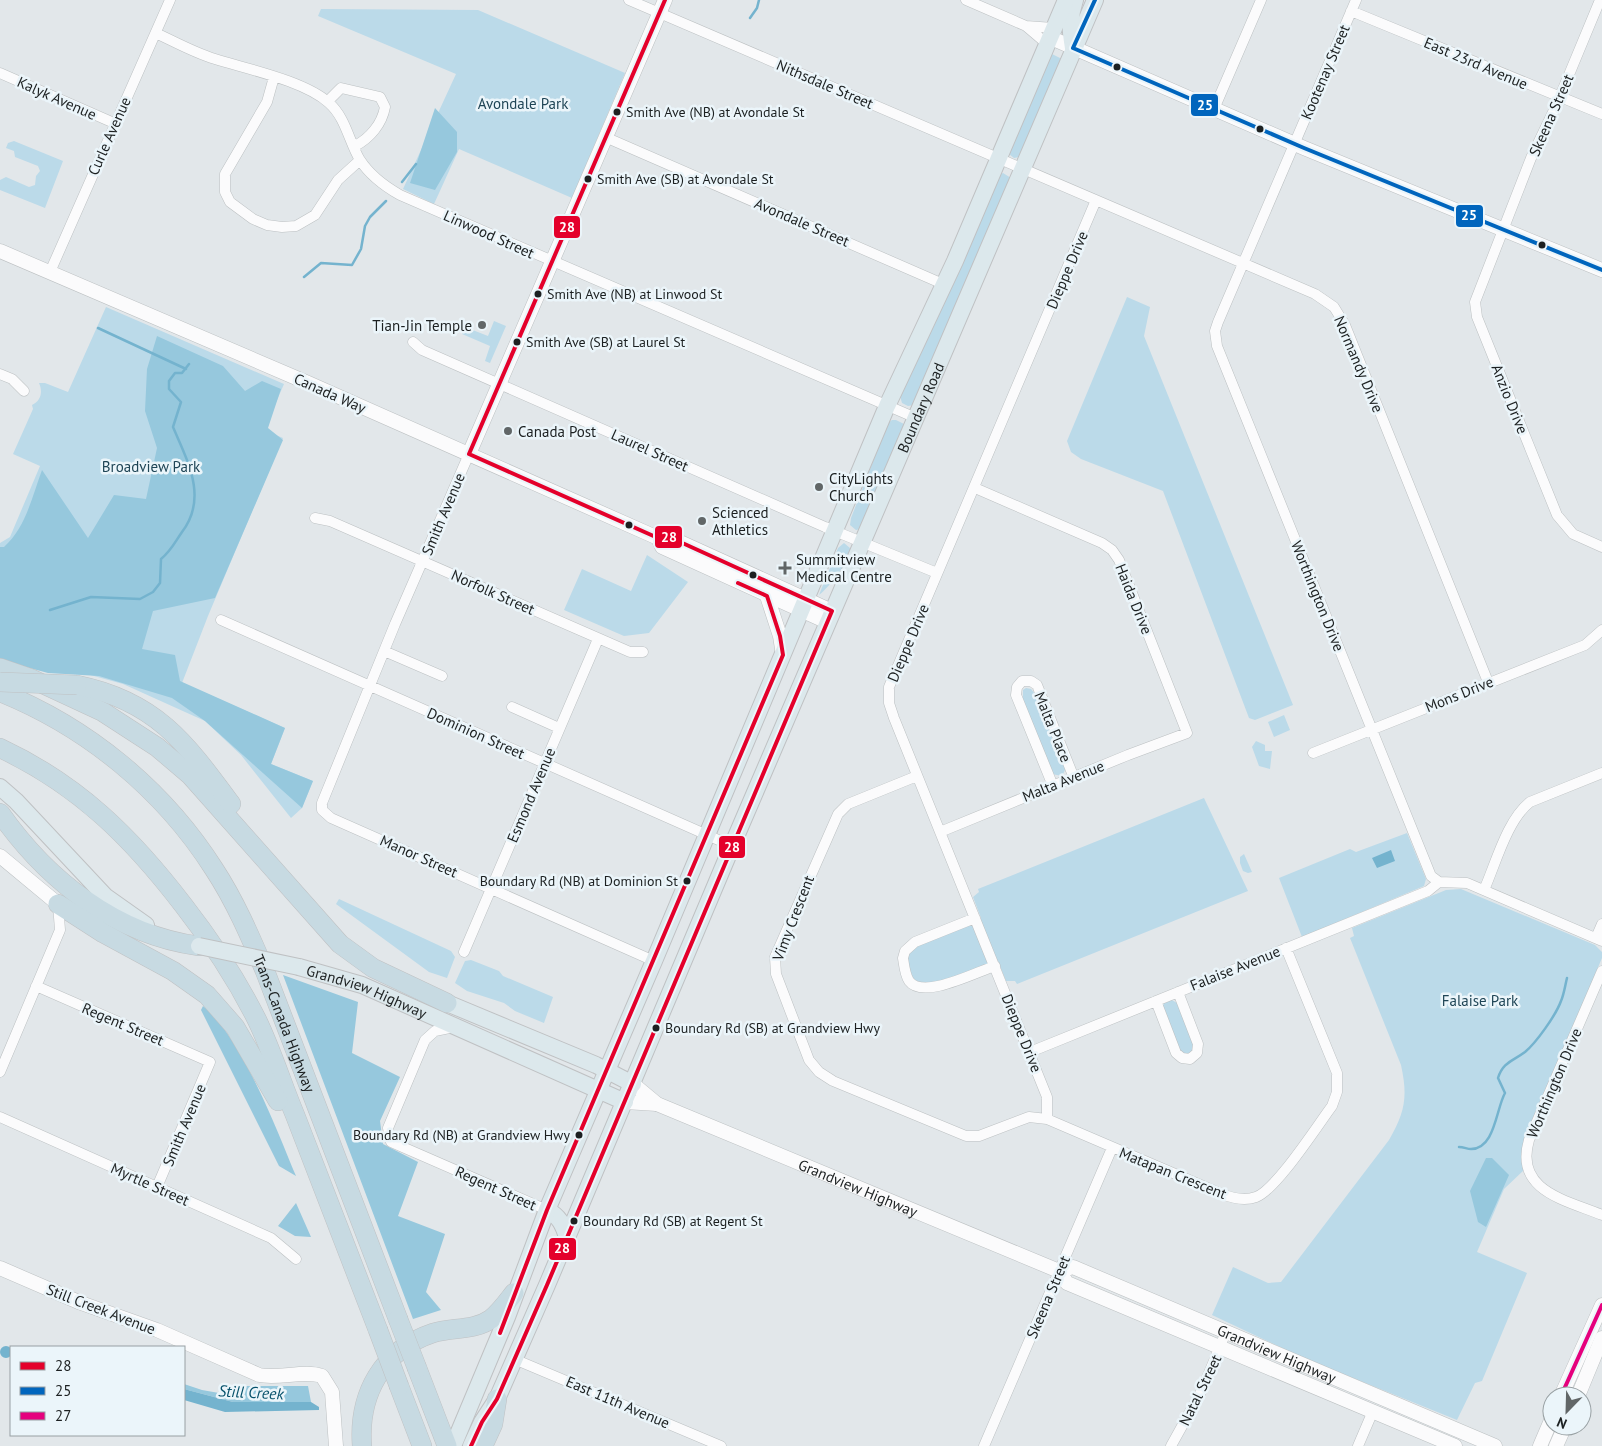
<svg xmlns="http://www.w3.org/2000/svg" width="1602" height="1446" font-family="'PT Sans',sans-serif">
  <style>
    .green { fill: #bbdae9 }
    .forest { fill: #96c8dd }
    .water { fill: #74b3ce }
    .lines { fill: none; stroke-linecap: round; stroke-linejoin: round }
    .stream { stroke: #74b3ce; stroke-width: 2.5 }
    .street-casing { stroke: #bcc0c2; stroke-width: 11 }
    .secondary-casing { stroke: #bcc0c2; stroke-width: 15 }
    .primary-casing { stroke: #bfc1c3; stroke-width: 18 }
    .highway-casing { stroke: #bfc1c3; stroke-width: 20 }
    .street { stroke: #fbfbfc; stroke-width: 10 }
    .secondary { stroke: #fbfbfc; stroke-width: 14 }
    .primary { stroke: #dce8ec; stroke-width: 16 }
    .highway { stroke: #c7dae2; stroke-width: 19 }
    .primary-bridge-casing { stroke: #bfc1c3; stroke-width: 18; stroke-linecap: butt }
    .highway-bridge-casing { stroke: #bfc1c3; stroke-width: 20; stroke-linecap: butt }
    .primary-bridge { stroke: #dce8ec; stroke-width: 16 }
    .highway-bridge { stroke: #c7dae2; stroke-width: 19 }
    .bus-1-casing { stroke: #ebf5fa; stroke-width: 8 }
    .bus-2-casing { stroke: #ebf5fa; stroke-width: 8 }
    .bus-3-casing { stroke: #ebf5fa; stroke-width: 8 }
    .bus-1 { stroke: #e4002b; stroke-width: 4 }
    .bus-2 { stroke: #0065bd; stroke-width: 4 }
    .bus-3 { stroke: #e5007d; stroke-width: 4 }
    .bus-dot { fill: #1c2021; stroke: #ebf5fa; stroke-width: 2 }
    .poi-dot { fill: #616667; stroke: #ebf5fa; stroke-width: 2 }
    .labels { text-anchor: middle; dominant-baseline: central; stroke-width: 5; stroke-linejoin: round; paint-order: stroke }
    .bus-label { font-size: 14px; fill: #1c2021; stroke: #ebf5fa; text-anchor: start }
    .street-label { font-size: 15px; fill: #1c2021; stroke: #ebf5fa }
    .park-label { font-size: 15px; fill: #1f4556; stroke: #ebf5fa }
    .poi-label { font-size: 15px; fill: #1c2021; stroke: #ebf5fa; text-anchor: start }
    .water-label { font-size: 16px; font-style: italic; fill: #06516b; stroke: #ebf5fa }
    .line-badge { stroke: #ebf5fa; stroke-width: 2 }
    .badge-label { font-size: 14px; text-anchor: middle; font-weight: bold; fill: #fff }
  </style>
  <rect width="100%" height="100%" fill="#e2e7ea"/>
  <path class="green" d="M 321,9 L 478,10 L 625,73 L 572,198 L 459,149 L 434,204 L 403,189 L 456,74 L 318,16 Z
    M 1050,53 L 1062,59 L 1019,157 L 1014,158 L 1009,154 Z
    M 14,141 L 63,161 L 45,208 L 0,190 L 0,180 L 6,177 L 29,187 L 35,185 L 36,176 L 40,171 L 38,166 L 15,157 L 14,151 L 6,148 L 8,143 Z
    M 1003,173 L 1011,178 L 914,405 L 908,406 L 902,403 L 900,396 L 999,175 Z
    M 1127,297 L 1150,307 L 1144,336 L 1293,705 L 1255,720 L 1249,718 L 1163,491 L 1081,459 L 1071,452 L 1067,441 Z
    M 106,307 L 284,384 L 264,430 L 283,438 L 208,616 L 182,683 L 285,728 L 271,764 L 313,781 L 302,808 L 291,818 L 241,755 L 205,721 L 123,684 L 0,650 L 0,543 L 10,537 L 40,466 L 13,454 L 33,409 L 32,405 C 41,401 43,392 39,383 L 45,383 L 68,392 Z
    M 494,321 L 506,326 L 490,363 L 485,361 L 490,346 L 462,334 L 465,327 L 488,336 Z
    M 892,420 L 896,420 L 904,424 L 861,529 L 856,530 L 850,525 L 851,518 L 888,423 Z
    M 844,543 L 850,548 C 851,561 829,587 819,595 L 838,548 Z
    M 647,555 L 688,582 L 649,633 L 624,636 L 564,610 L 582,569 L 631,591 Z
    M 1026,688 L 1031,689 L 1035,694 L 1066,768 L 1062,776 L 1052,774 L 1023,703 L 1023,690 Z
    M 1284,715 L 1290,730 L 1274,737 L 1268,722 Z
    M 1256,741 L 1265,745 L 1265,751 L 1272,751 L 1270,769 L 1259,766 L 1252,747 Z
    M 1204,798 L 1248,891 L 1017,984 L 1015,981 L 1006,981 L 998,961 L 930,987 L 912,979 C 907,965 904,958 914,946 L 981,918 L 973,897 L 979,892 L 978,889 Z
    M 1407,833 L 1426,879 L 1424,886 L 1302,937 L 1279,878 L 1350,849 L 1356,852 Z
    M 1244,854 L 1252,872 L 1248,873 L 1243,871 L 1240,863 L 1240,857 Z
    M 1461,889 L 1595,945 L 1602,952 L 1602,958 L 1525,1140 L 1522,1155 L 1524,1170 L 1504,1189 L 1477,1252 L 1527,1273 L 1482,1381 L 1475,1383 L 1457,1420 L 1301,1357 L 1212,1315 L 1233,1267 L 1268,1283 L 1281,1282 L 1389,1140 C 1405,1112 1408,1097 1401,1065 L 1350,938 L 1354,936 L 1352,928 L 1446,890 Z
    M 339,899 L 451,951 L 455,957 L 447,978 L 429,972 L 336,904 Z
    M 471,960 L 499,971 L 503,976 L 553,997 L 544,1023 L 515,1011 L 504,1003 L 467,991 L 455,983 L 465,961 Z
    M 1170,999 L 1177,1003 L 1194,1046 L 1194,1050 L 1188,1055 L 1181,1053 L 1163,1006 L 1164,1002 Z"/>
  <path class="forest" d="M 435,108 L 457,132 L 457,152 L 435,190 L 410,183 Z
    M 157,336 L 223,366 L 245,391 L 262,381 L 281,389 L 268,428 L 283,440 L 215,598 L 153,611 L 142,649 L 175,655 L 180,681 L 285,728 L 271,764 L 313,781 L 302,808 L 205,721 L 172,698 L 99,676 L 48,673 L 0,660 L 0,547 L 4,547 C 26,527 32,497 42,470 L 88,538 L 114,495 L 146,499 L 157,448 L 145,411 L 147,369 Z
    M 283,975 L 358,1002 L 352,1053 L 400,1077 L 380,1121 L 383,1144 L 418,1162 L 398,1216 L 445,1234 L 426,1292 L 441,1310 L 413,1319 Z
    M 203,1006 C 241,1036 277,1130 296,1176 L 279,1166 L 201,1010 Z
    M 1486,1158 L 1492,1158 L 1509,1175 L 1486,1227 L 1478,1222 L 1470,1191 Z
    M 296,1203 L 311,1237 L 295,1236 L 278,1226 Z
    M 184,1384 L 202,1390 L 236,1396 L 243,1386 L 308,1386 L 311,1402 L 233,1402 L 184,1389 Z"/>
  <path class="water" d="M 1391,850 L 1395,861 L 1377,868 L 1372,858 Z
    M0 1352a6 6 0 1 1 12 0a6 6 0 1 1-12 0Z
    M 184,1389 L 233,1402 L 311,1402 L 319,1407 L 319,1410 L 225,1412 L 184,1400 Z"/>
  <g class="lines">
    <path class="stream" d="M 750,18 L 757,8 L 759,0
      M 402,182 L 416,164
      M 304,277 L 321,263 L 352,265 L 361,249 L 365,226 L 370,217 L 386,201
      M 98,328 L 186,369
      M 50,610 L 91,597 L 140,599 L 153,592 L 160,583 L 161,559 C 171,551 175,542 182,532 C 208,498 188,462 173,427 L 181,402 L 169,389 L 169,381 L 175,373 L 182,373 L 189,364
      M 1459,1147 C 1464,1147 1467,1149 1471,1149 C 1495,1149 1496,1109 1505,1093 L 1498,1078 C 1503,1062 1513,1061 1525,1052 C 1536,1043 1556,1015 1561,1001 C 1564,994 1565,986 1567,978"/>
    <g class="street-casing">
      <path id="street" d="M 629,0 L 1315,294 L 1334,307 L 1345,325 L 1488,682
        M 966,0 L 1026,26 L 1053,28
        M 1356,0 L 1218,322 L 1215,331 L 1217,346 L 1431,876 L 1439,882 L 1467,883 L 1602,941
        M 1600,0 L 1556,106 L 1531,158 L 1475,302 L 1477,317 L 1557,515 L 1573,534 L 1602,547
        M 1351,11 L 1602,114
        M 1026,26 L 1046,43
        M 156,33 C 175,42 195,53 215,59 C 247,69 305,81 329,103 C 346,118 349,142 360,160 C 369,174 386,187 400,195 L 916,418
        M 0,73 L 114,123
        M 274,77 L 267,102 L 225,174 L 225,192 L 230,202 L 253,219 L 267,225 L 282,227 L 296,226 L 315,215 L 338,180 L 360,160
        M 328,101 L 341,88 L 380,97 L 385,107 C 382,124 370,138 355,146
        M 1214,109 L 1261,0
        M 605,137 L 943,284
        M 50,272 L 170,0
        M 413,342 L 422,350 L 825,527 L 937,573
        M 0,374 L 12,379 L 24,391
        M 469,454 L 395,624 L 322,803 L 322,810 L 331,818 L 654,961
        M 315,518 L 330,521 L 630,652 L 643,652
        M 221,620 L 732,846
        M 384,651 L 442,676
        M 512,707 L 559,728
        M 1313,753 L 1585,645 L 1602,630
        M 917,776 L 848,804 L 838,814 L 775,957 L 776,974 L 809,1060 L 819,1072 L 833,1081 L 966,1136 L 979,1136 L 1029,1117 L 1047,1119 L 1222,1194 C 1232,1198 1245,1201 1256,1197 C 1276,1190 1317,1126 1332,1106 L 1337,1092 L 1337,1073 L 1286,948
        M 1053,786 L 1016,695 L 1017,687 L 1022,681 L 1031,681 L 1037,685 L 1074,778
        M 940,832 L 1128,755 L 1187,733 L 1119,560 L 1112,550 L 1102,543 L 975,488
        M 1484,890 C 1496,863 1507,820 1530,802 L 1602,773
        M 975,918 L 915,942 L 905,951 L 903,958 C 904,965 905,975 909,981 C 923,1000 976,972 995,966
        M 1596,938 L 1602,924
        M 464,952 L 598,639
        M 1602,971 L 1529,1140 C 1514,1191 1566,1200 1602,1215
        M 36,986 L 210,1062 L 157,1187
        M 1156,1001 L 1176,1053 L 1182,1058 L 1190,1059 L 1197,1053 L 1198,1044 L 1178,992
        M 454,1027 L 435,1031 L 425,1040 L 388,1128 L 391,1142 L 547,1210
        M 1030,1052 L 1428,891 L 1439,882
        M 0,1072 L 60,930 L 58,904
        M 0,1117 L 271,1238 L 296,1259
        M 1047,1119 L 1047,1097 L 894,718 L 889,703 L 889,687 L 1096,200
        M 514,1359 L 721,1446
        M 984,1446 L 1112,1148
        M 1171,1446 L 1201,1392 L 1226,1332
        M 1358,1446 L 1373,1411"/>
    </g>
    <g class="secondary-casing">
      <g id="secondary">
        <path d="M 1049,37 L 1304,148 L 1602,270"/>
        <path d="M 0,251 L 308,383 L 658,538 L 667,536 L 832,611"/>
        <path d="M 469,454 L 665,0"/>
        <path d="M 658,538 L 662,547 L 827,622"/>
        <path d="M 767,596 L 780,636 L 783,655"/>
        <path d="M 0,856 L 58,904"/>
        <path id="s1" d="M 633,1084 L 657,1104 L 1059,1271 L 1067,1283 L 1455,1446"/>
        <path d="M 625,1102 L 657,1104"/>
        <path d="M 0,1268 L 81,1303 L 157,1330 L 259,1375 C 279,1379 304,1370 322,1376 L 332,1392 L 336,1446"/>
        <path id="s2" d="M 1059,1271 L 1073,1267 L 1495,1446"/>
        <path d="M 1561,1396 L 1602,1305"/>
        <path d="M 1578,1396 L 1602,1338"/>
        <path d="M 1540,1446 L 1552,1418"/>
        <path d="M 1556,1446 L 1565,1426"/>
      </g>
    </g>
    <g class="primary-casing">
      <g id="primary">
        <path d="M 1073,48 C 1070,30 1069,17 1075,0"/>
        <path d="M 0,787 L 16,801 L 105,896 L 146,925"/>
        <path id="s3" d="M 299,967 L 362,985 L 625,1102"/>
        <path d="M 447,1003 L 596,1065 L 633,1084"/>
        <path d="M 547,1210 C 559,1216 563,1224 567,1237"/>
        <path d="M 453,1446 L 507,1317 L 547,1210 L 654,961 L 887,406 L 955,261 L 1066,0"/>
        <path id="s4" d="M 471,1446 L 482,1422 L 497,1399 L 547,1285 L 732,846 L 1095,0"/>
      </g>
    </g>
    <g class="highway-casing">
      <g id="highway">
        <path d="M 0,668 L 32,679 L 103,712 L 157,747 L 190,775 L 340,944 L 373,968 L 447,1003"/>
        <path d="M 77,685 C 156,701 186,743 231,804"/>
        <path id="s5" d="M 0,692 C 87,727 163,789 214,869 C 235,901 250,936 265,971 L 398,1319"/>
        <path d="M 0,748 C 79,785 132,838 184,906 C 212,942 237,980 257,1020 C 272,1051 282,1084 295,1115 C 323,1187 350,1259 378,1330"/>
        <path d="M 0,813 C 47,880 116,935 199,946"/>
        <path d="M 58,904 L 103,933 L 173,971 L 207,995 L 235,1027 L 278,1101"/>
        <path d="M 417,1368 L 447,1446"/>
        <path d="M 399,1386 L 422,1446"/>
        <path d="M 362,1446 C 358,1395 382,1350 433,1333 C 452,1327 474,1331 491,1319 C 500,1312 507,1302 514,1293"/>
        <path d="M 483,1446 L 493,1424 L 497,1399"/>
      </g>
    </g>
    <use href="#street" class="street"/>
    <use href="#secondary" class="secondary"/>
    <use href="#primary" class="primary"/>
    <use href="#highway" class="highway"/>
    <g class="primary-bridge-casing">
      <path id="primary-bridge" d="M 199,946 L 299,967"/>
    </g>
    <g class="highway-bridge-casing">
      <path id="highway-bridge" d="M 0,682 L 77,685
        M 398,1319 L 417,1368
        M 378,1330 L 399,1386"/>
    </g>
    <use href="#primary-bridge" class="primary-bridge"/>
    <use href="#highway-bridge" class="highway-bridge"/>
    <g class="bus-1-casing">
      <path id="bus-1" d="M 469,454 L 658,538 L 667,536 L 832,611 L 547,1285 L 497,1399 L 482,1422 L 471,1446
        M 469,454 L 665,0
        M 500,1333 L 547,1210 L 783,655 L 780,636 L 767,596 L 738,583"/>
    </g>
    <g class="bus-2-casing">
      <path id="bus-2" d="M 1073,48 L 1304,148 L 1602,270
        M 1073,48 L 1095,0"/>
    </g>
    <g class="bus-3-casing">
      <path id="bus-3" d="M 1561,1396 L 1602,1305"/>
    </g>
    <use href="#bus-1" class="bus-1"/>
    <use href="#bus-2" class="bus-2"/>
    <use href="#bus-3" class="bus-3"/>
  </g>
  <g class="bus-dot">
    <circle cx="1117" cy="67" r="4.5"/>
    <circle cx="617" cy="112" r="4.5"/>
    <circle cx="1260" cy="129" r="4.5"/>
    <circle cx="588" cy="179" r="4.5"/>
    <circle cx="1542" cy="245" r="4.5"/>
    <circle cx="538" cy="294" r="4.5"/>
    <circle cx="517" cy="342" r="4.5"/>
    <circle cx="629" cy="525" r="4.5"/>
    <circle cx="753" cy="575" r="4.5"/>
    <circle cx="687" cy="881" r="4.5"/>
    <circle cx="656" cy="1028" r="4.5"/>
    <circle cx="579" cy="1135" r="4.5"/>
    <circle cx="574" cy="1221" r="4.5"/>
  </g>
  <g class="poi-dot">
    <circle cx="482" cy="325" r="5"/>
    <circle cx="508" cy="431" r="5"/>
    <circle cx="819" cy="487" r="5"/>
    <circle cx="702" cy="521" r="5"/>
    <path d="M782.5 560.5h5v5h5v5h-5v5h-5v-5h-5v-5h5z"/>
  </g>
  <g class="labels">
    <g class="bus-label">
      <text x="626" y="112">Smith Ave (NB) at Avondale St</text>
      <text x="597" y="179">Smith Ave (SB) at Avondale St</text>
      <text x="547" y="294">Smith Ave (NB) at Linwood St</text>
      <text x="526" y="342">Smith Ave (SB) at Laurel St</text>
      <text x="678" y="881" text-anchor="end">Boundary Rd (NB) at Dominion St</text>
      <text x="665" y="1028">Boundary Rd (SB) at Grandview Hwy</text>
      <text x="570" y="1135" text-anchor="end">Boundary Rd (NB) at Grandview Hwy</text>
      <text x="583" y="1221">Boundary Rd (SB) at Regent St</text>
    </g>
    <g class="street-label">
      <text transform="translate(1476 63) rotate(23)">East 23rd Avenue</text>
      <text transform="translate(1325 72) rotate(-67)">Kootenay Street</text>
      <text transform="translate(825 84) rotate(23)">Nithsdale Street</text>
      <text transform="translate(57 98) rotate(24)">Kalyk Avenue</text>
      <text transform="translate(1551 115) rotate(-66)">Skeena Street</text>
      <text transform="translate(109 136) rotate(-66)">Curle Avenue</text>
      <text transform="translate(802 222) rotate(23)">Avondale Street</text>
      <text transform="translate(489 234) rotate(24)">Linwood Street</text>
      <text transform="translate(1067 270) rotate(-67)">Dieppe Drive</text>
      <text transform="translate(1359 364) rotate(67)">Normandy Drive</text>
      <text transform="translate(330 393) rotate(24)">Canada Way</text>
      <text transform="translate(1510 399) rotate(68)">Anzio Drive</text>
      <text stroke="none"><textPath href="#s4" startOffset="1132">Boundary Road</textPath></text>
      <text transform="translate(650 450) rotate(24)">Laurel Street</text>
      <text transform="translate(443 514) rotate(-67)">Smith Avenue</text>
      <text transform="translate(493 592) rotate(24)">Norfolk Street</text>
      <text transform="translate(1318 596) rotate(68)">Worthington Drive</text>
      <text transform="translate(1134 599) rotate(68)">Haida Drive</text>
      <text transform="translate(908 643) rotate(-67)">Dieppe Drive</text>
      <text transform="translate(1459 694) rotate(-22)">Mons Drive</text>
      <text transform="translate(1053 727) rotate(68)">Malta Place</text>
      <text transform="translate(476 733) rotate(24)">Dominion Street</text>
      <text transform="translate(1063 781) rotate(-22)">Malta Avenue</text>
      <text transform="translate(531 795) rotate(-67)">Esmond Avenue</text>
      <text transform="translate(419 856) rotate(24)">Manor Street</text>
      <text transform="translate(793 918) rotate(-69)">Vimy Crescent</text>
      <text transform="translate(1235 968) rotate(-22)">Falaise Avenue</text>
      <text stroke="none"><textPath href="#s3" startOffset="72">Grandview Highway</textPath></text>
      <text stroke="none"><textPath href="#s5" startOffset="452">Trans-Canada Highway</textPath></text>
      <text transform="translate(123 1024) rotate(23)">Regent Street</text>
      <text transform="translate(1022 1033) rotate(68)">Dieppe Drive</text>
      <text transform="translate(1554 1083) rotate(-67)">Worthington Drive</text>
      <text transform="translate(184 1125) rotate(-67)">Smith Avenue</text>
      <text transform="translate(1173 1173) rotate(22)">Matapan Crescent</text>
      <text transform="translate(150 1184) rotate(24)">Myrtle Street</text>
      <text stroke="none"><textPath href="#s1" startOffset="249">Grandview Highway</textPath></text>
      <text transform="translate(496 1188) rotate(24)">Regent Street</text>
      <text transform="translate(1048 1297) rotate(-67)">Skeena Street</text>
      <text transform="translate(101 1309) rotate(21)">Still Creek Avenue</text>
      <text stroke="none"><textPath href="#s2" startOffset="236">Grandview Highway</textPath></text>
      <text transform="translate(1200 1390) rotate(-64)">Natal Street</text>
      <text transform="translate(618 1402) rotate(23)">East 11th Avenue</text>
    </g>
    <g class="park-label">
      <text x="523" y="103">Avondale Park</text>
      <text x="151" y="466">Broadview Park</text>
      <text x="1480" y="1000">Falaise Park</text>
    </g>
    <g class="poi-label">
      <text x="472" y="325" text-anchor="end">Tian-Jin Temple</text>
      <text x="518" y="431">Canada Post</text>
      <text x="829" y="478">CityLights<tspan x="829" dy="17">Church</tspan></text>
      <text x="712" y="512">Scienced<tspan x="712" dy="17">Athletics</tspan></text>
      <text x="796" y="559">Summitview<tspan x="796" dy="17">Medical Centre</tspan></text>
    </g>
    <g class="water-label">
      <text transform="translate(251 1392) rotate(3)">Still Creek</text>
    </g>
  </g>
  <g class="line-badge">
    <rect x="1190" y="93" width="29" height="24" rx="5" fill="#0065bd"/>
    <rect x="1455" y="204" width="29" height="24" rx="5" fill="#0065bd"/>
    <rect x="553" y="215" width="28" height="24" rx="5" fill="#e4002b"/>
    <rect x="654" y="525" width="29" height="24" rx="5" fill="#e4002b"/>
    <rect x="718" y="835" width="28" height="24" rx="5" fill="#e4002b"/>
    <rect x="548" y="1237" width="29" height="24" rx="5" fill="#e4002b"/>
  </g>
  <g class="badge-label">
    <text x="1205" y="110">25</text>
    <text x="1469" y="220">25</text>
    <text x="567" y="232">28</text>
    <text x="669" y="542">28</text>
    <text x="732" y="852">28</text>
    <text x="562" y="1253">28</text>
  </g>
  <rect x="10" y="1346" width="175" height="90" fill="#ebf5fa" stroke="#98a0a3"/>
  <rect x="20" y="1362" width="25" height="8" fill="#e4002b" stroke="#98a0a3"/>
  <text x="55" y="1371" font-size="15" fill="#1c2021">28</text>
  <rect x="20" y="1387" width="25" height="8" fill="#0065bd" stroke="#98a0a3"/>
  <text x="55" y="1396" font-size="15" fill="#1c2021">25</text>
  <rect x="20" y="1412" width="25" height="8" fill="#e5007d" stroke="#98a0a3"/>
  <text x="55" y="1421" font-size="15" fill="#1c2021">27</text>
  <g transform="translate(1567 1411) rotate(203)"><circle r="24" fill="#ebf5fa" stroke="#98a0a3"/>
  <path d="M0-4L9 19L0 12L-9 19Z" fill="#616667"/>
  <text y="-8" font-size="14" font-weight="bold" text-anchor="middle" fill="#1c2021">N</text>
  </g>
</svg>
